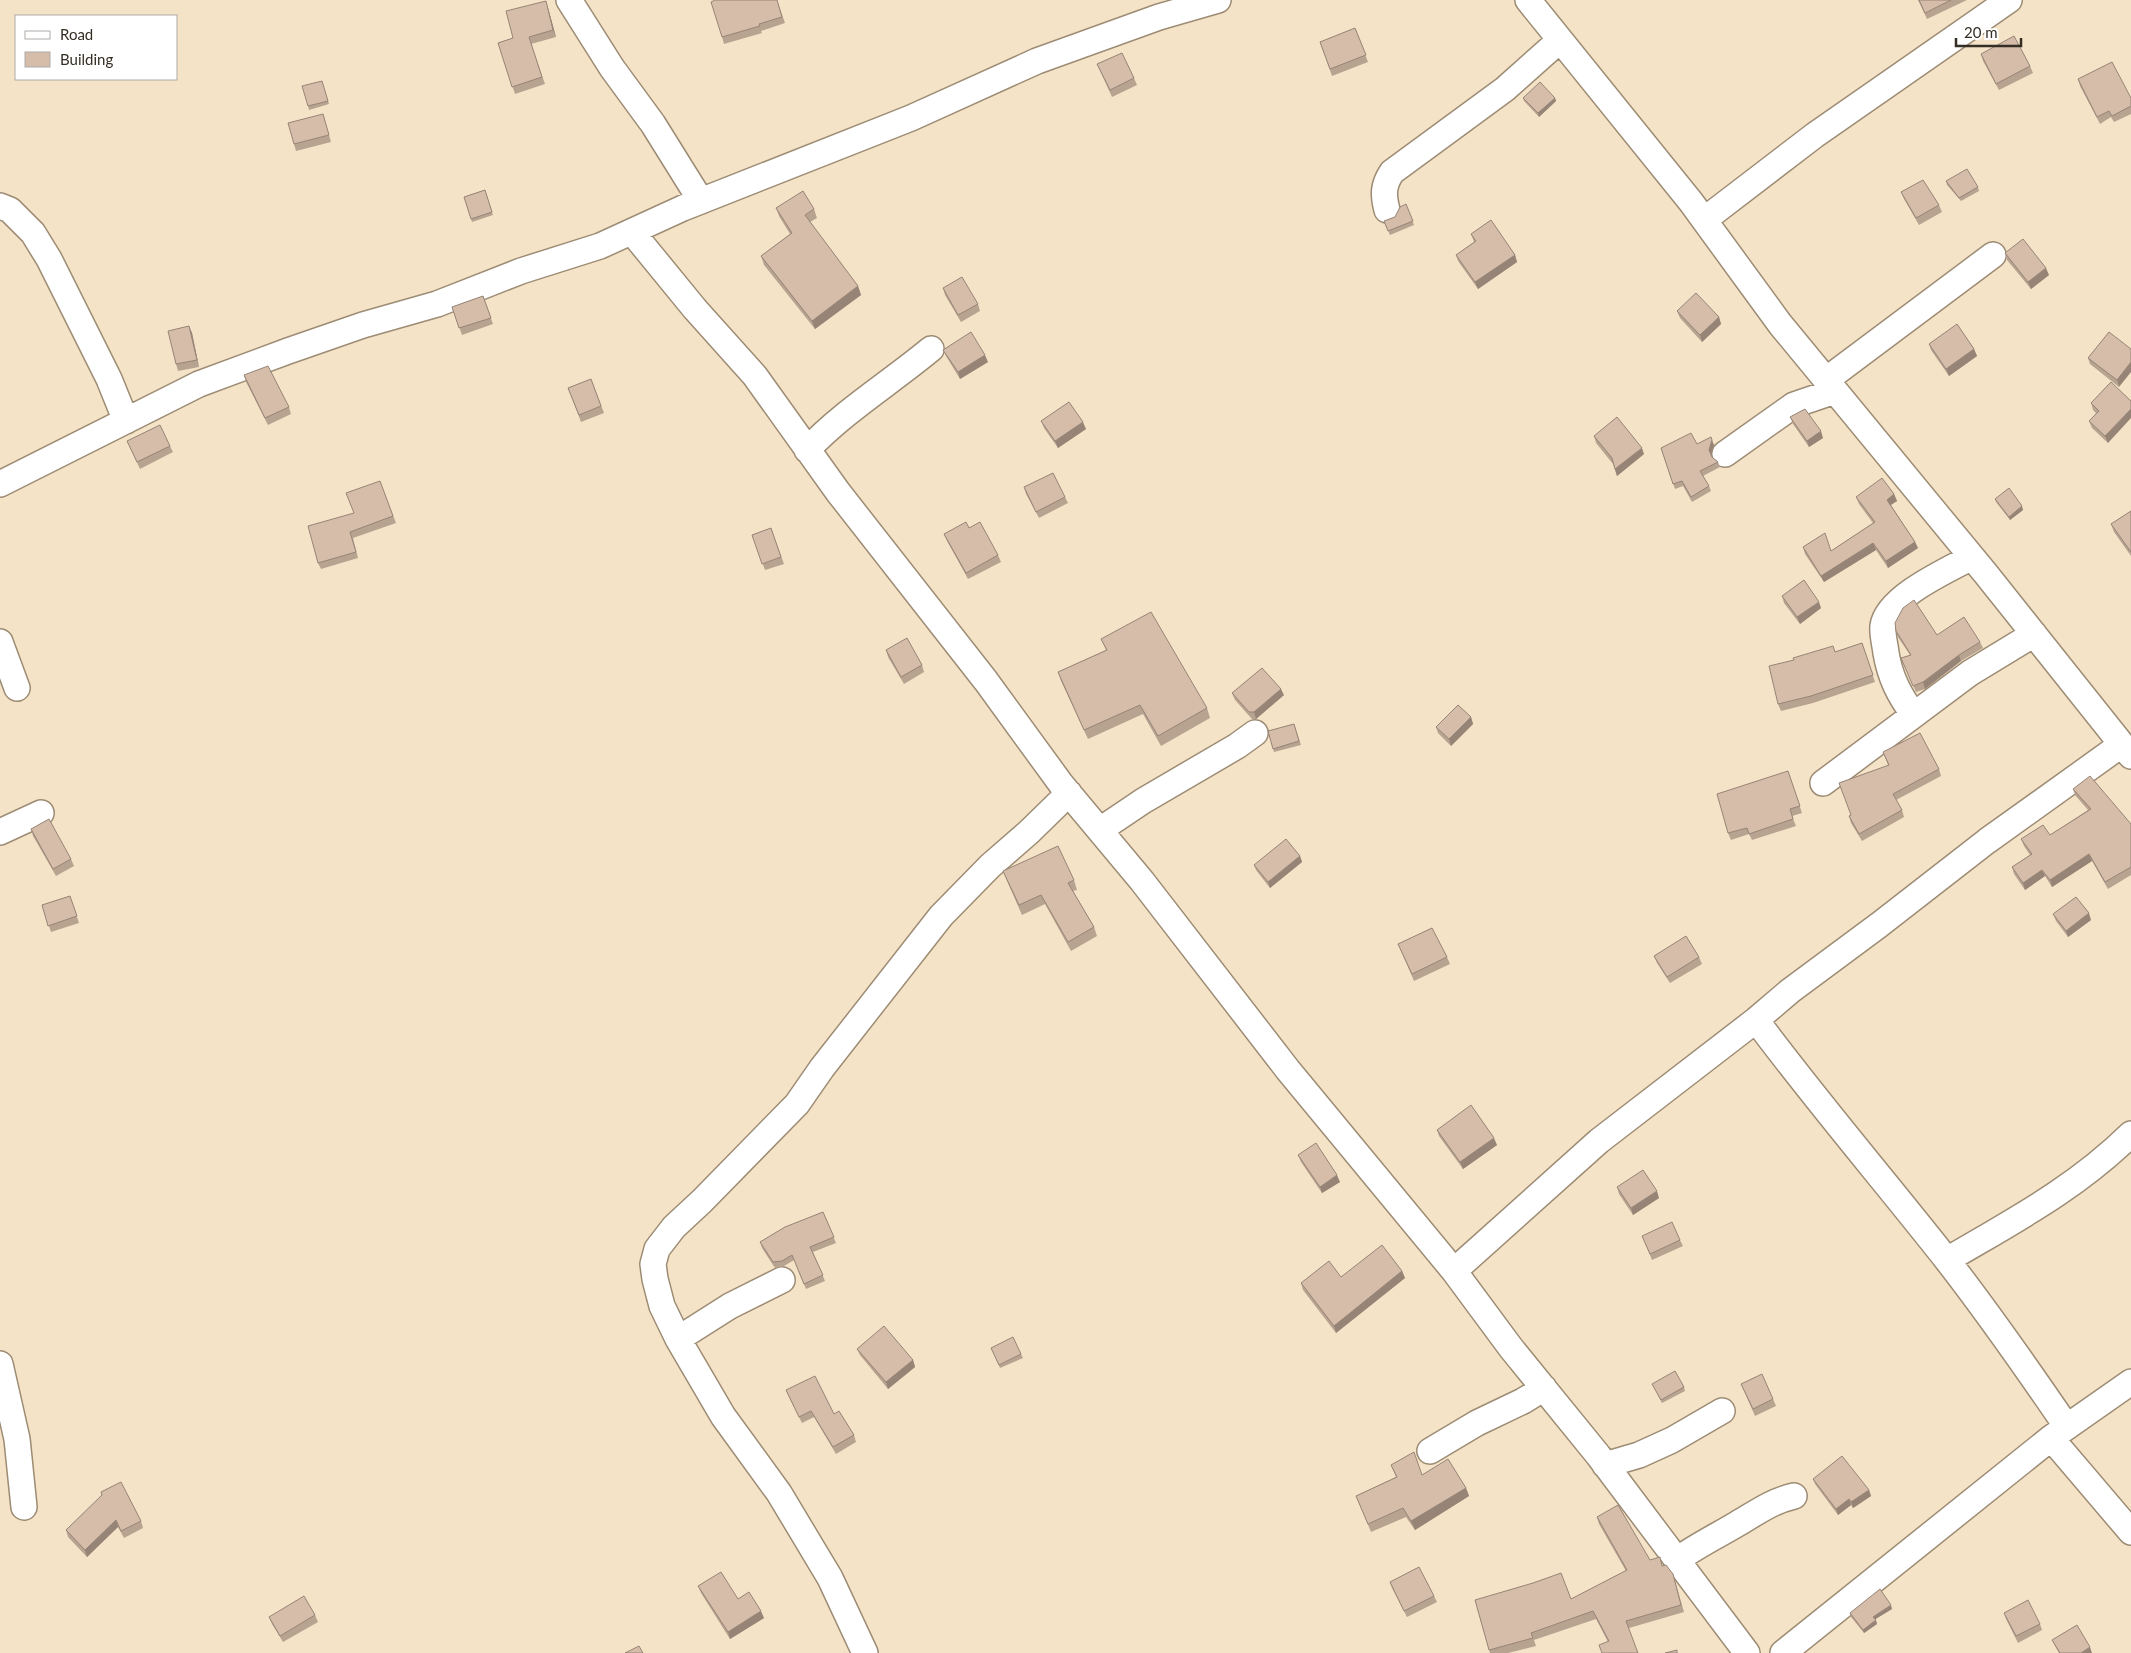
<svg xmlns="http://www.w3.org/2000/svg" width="2131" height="1653" font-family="Lato,sans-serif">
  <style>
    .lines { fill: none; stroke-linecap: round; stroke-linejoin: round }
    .street-casing { stroke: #9d8c74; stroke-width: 28 }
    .street { stroke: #fff; stroke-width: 25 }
    .wall { fill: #b8a391 }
    .shaded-wall { fill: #968476 }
    .building { fill: #d6bda9; stroke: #968476 }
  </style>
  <rect width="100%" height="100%" fill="#f5e3c8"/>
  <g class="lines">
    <g class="street-casing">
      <path id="street" d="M 569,0 L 612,68 L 653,124 L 701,201
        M 1528,0 L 1691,202 L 1780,324 L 1986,574 L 2131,756
        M 0,206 L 10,210 L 33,233 L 49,259 L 109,379 L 126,421
        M 1387,210 C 1383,195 1383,185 1392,172 L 1505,89 L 1560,40
        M 1704,220 L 1815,135 L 2009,0
        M 632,232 L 695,309 L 755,376 L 838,492 L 986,681 L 1061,784 L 1142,881 L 1288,1070 L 1454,1271 L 1511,1348 L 1598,1455 L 1747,1653
        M 1826,380 L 1993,255
        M 807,450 C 844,411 890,383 931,349
        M 1725,454 L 1794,405 L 1835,391
        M 0,484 L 199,384 L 288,351 L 363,325 L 437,304 L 521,271 L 600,246 L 683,208 L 911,118 L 1037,61 L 1159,17 L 1218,0
        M 0,642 L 17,688
        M 1914,715 C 1899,695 1890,677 1886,653 C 1885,644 1882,634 1883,626 C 1887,597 1948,570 1972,557
        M 1823,783 L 1970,673 L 2034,634
        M 1100,830 L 1143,801 L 1237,746 L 1255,733
        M 0,832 L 41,813
        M 1756,1020 C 1817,1102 1884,1180 1947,1260 C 1989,1314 2028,1370 2067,1427
        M 1947,1260 C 2013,1221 2075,1189 2131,1134
        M 1454,1271 L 1599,1141 L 1756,1020 L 1790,991 L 1879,925 L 1987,841 L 2121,745
        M 678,1339 L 730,1306 L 782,1280
        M 0,1364 L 17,1439 L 24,1507
        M 2051,1438 L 2131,1532
        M 1430,1451 L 1477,1423 L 1523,1401 L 1544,1388
        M 1605,1465 L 1639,1455 L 1672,1440 L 1722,1411
        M 1677,1560 C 1696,1546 1717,1536 1737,1524 C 1756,1513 1772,1501 1794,1496
        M 865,1653 L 830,1578 L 779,1493 L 723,1416 L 678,1339 L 662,1306 L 655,1279 L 653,1264 L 657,1249 L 674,1227 L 702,1201 L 797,1104 L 822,1068 L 941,916 L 990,866 L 1029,832 L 1069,793
        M 1783,1653 L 2051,1438 L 2131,1382"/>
    </g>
    <use href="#street" class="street"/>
  </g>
  <path class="wall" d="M 777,0 L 785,23 L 761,31 L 762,33 L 724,44 L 722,37 Z
    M 1918,0 L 1967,0 L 1927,19 Z
    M 548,8 L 556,37 L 531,44 L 545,84 L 515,94 L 498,43 L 513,38 Z
    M 1355,28 L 1368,62 L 1332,76 L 1320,42 Z
    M 1981,54 L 2030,66 L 2033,73 L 1999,90 L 1983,61 Z
    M 1097,64 L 1134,78 L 1137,85 L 1112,97 Z
    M 2078,79 L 2131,98 L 2131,114 L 2114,122 L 2111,117 L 2100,124 L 2080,86 Z
    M 322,81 L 329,104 L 309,110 L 308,106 Z
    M 1523,98 L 1555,98 L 1556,101 L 1539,117 L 1524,101 Z
    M 323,114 L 331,142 L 296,151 L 294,144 Z
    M 1946,181 L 1978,187 L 1979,191 L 1961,201 L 1947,185 Z
    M 485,190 L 493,215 L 472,222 L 464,197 Z
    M 1901,192 L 1939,205 L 1942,212 L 1919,225 L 1904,199 Z
    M 1406,204 L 1414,225 L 1390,235 L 1384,221 L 1395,217 Z
    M 776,208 L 814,209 L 817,218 L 810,222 L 858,286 L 861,295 L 815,329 L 764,265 L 761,256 L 790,234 L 779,216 Z
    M 1471,234 L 1515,255 L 1517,262 L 1478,289 L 1458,261 L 1456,255 L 1474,242 Z
    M 2005,253 L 2049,275 L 2031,289 L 2007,260 Z
    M 943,288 L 978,304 L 980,311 L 961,322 L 945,295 Z
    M 483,296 L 493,324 L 462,335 L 452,307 Z
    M 1677,311 L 1719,317 L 1721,324 L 1702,342 L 1680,318 Z
    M 189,326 L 192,333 L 199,367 L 178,371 L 176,364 Z
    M 2109,332 L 2119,387 L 2090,364 L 2088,358 Z
    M 1929,344 L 1974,349 L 1977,356 L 1949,376 L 1931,350 Z
    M 943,350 L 988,362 L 960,379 L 946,356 Z
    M 244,375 L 289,407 L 291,414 L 268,425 L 246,382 Z
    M 591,379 L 604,413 L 581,422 L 568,388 Z
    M 2111,382 L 2108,443 L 2092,428 L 2089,421 L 2096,413 L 2093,410 L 2091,403 Z
    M 1790,417 L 1823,438 L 1809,447 L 1793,424 Z
    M 1041,421 L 1086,429 L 1058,448 L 1044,428 Z
    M 1594,436 L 1644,454 L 1617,476 L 1613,464 L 1596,443 Z
    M 127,441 L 170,446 L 173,452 L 140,469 Z
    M 1697,444 L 1714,445 L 1711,455 L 1712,457 L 1718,462 L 1720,467 L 1703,476 L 1709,486 L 1711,491 L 1692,502 L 1683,486 L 1675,489 L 1661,448 Z
    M 380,481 L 396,523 L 353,538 L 358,558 L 321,569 L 318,563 L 354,513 Z
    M 1024,487 L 1065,497 L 1068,503 L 1039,518 L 1026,494 Z
    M 1894,494 L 1897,501 L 1891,505 L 1915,542 L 1918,548 L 1888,568 L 1876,550 L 1824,582 L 1805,554 L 1803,547 L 1831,551 L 1873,523 L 1859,504 L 1856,497 Z
    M 1995,499 L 2023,510 L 2010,520 L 1996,502 Z
    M 2131,511 L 2131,556 L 2114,532 L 2111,524 Z
    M 771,528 L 784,564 L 765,570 L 752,535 Z
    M 969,528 L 998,555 L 1001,562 L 968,579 L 947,541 L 944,534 Z
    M 1782,596 L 1821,608 L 1800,624 L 1784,603 Z
    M 1896,631 L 1937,635 L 1980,642 L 1983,648 L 1961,661 L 1925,689 L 1916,692 L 1901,658 L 1910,655 L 1898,637 Z
    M 1101,639 L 1207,708 L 1210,718 L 1161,746 L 1143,714 L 1088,739 L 1061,681 L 1058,672 L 1106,650 Z
    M 1862,643 L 1875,682 L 1813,703 L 1781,711 L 1778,704 L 1835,652 Z
    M 886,650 L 922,665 L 924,672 L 904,684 L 888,657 Z
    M 1232,693 L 1284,695 L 1256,719 L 1252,719 L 1235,700 Z
    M 1471,717 L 1473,724 L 1451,746 L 1438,733 L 1436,727 Z
    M 1294,724 L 1301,745 L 1274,752 L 1268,731 Z
    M 1883,752 L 1939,769 L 1941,776 L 1896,800 L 1902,810 L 1904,817 L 1862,841 L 1851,823 L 1849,816 L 1851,815 L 1888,765 Z
    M 1788,771 L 1802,813 L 1792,816 L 1796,826 L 1752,840 L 1749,834 L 1731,840 L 1728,833 Z
    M 2073,789 L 2131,824 L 2131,875 L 2108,889 L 2092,861 L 2052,887 L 2045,876 L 2025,890 L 2014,874 L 2012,867 L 2030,855 L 2024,846 L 2021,839 L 2050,835 L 2088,810 L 2075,795 Z
    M 31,829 L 71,859 L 74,866 L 56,876 L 33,836 Z
    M 1300,856 L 1302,862 L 1270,888 L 1256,870 L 1254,865 Z
    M 1003,871 L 1074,880 L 1077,890 L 1073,891 L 1094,927 L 1097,936 L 1071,951 L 1045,904 L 1022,915 L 1007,881 Z
    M 70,896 L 79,923 L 51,932 L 42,905 Z
    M 2053,914 L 2091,920 L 2068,937 L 2056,921 Z
    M 1398,944 L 1447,957 L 1450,964 L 1414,981 Z
    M 1654,956 L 1699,957 L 1702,964 L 1670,983 L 1657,963 Z
    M 1437,1130 L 1497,1145 L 1463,1169 L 1439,1136 Z
    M 1298,1155 L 1340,1182 L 1322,1193 L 1301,1162 Z
    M 1617,1187 L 1659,1198 L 1633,1215 L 1619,1194 Z
    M 823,1212 L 836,1243 L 813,1252 L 825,1281 L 806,1289 L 794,1260 L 784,1266 L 775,1268 L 762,1248 L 760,1242 Z
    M 1642,1236 L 1680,1240 L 1683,1246 L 1652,1260 Z
    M 1402,1271 L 1405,1278 L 1336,1333 L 1303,1290 L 1301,1283 L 1341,1277 Z
    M 991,1348 L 1021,1354 L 1023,1358 L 1000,1368 Z
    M 857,1349 L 913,1360 L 915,1367 L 888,1389 L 860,1355 Z
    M 1652,1384 L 1684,1387 L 1685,1391 L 1662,1403 Z
    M 1741,1384 L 1773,1399 L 1776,1406 L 1755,1416 Z
    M 786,1390 L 834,1414 L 854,1435 L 856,1442 L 836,1454 L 814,1417 L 802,1423 L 789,1397 Z
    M 1391,1465 L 1466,1488 L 1469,1496 L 1415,1530 L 1406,1517 L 1371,1532 L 1356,1496 L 1396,1477 Z
    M 1813,1479 L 1869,1490 L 1871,1496 L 1853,1508 L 1851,1505 L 1838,1515 L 1815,1484 Z
    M 101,1492 L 141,1521 L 143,1528 L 124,1538 L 118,1527 L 87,1557 L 68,1537 L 66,1530 L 102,1496 Z
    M 1597,1517 L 1650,1560 L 1663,1566 L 1673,1574 L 1684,1612 L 1629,1628 L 1608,1642 L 1596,1619 L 1534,1640 L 1536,1646 L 1508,1653 L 1490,1653 L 1475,1600 L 1571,1599 L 1626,1571 L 1599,1524 Z
    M 1390,1582 L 1434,1596 L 1437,1602 L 1407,1617 L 1392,1588 Z
    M 698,1586 L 764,1618 L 730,1639 L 701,1593 Z
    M 1892,1609 L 1875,1619 L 1877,1624 L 1864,1633 L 1851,1617 L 1850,1613 Z
    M 2004,1613 L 2040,1624 L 2042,1630 L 2018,1643 L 2006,1619 Z
    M 315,1615 L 318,1622 L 283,1642 L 272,1624 L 269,1617 Z
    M 2052,1640 L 2092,1653 L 2059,1653 L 2055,1646 Z"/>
  <path class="shaded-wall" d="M 546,1 L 548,8 L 556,37 L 553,30 Z
    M 1555,98 L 1556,101 L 1539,117 L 1538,113 Z
    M 1515,255 L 1517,262 L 1478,289 L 1475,282 Z
    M 2046,268 L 2049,275 L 2031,289 L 2028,282 Z
    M 858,286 L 861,295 L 815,329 L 812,321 Z
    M 1719,317 L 1721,324 L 1702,342 L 1700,335 Z
    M 189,326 L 192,333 L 199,367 L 197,360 Z
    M 1974,349 L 1977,356 L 1949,376 L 1946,369 Z
    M 985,355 L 988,362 L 960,379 L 958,372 Z
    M 2131,362 L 2131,372 L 2119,387 L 2117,380 Z
    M 2131,409 L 2131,418 L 2108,443 L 2105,436 Z
    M 1083,422 L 1086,429 L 1058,448 L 1055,441 Z
    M 1821,431 L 1823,438 L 1809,447 L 1807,441 Z
    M 1712,440 L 1714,445 L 1711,456 L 1709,450 Z
    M 1642,448 L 1644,454 L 1617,476 L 1615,469 Z
    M 1894,494 L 1897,501 L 1889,506 L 1887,500 Z
    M 2022,506 L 2023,510 L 2010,520 L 2009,517 Z
    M 1915,542 L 1918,548 L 1888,568 L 1886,561 Z
    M 1873,543 L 1876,550 L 1824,582 L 1821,576 Z
    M 1819,602 L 1821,608 L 1800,624 L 1797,617 Z
    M 1959,655 L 1961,661 L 1925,689 L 1923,682 Z
    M 1281,689 L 1284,695 L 1256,719 L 1254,712 Z
    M 1471,717 L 1473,724 L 1451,746 L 1449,739 Z
    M 2089,854 L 2092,861 L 2052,887 L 2050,880 Z
    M 1300,856 L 1302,862 L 1270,888 L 1268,882 Z
    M 2042,870 L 2045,876 L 2025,890 L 2023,883 Z
    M 2089,913 L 2091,920 L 2068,937 L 2066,931 Z
    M 1494,1138 L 1497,1145 L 1463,1169 L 1460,1162 Z
    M 1337,1175 L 1340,1182 L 1322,1193 L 1320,1187 Z
    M 1657,1191 L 1659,1198 L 1633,1215 L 1631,1208 Z
    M 1402,1271 L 1405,1278 L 1336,1333 L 1334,1326 Z
    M 913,1360 L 915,1367 L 888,1389 L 886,1382 Z
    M 1466,1488 L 1469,1496 L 1415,1530 L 1411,1521 Z
    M 1869,1490 L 1871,1496 L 1853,1508 L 1851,1502 Z
    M 1849,1499 L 1851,1505 L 1838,1515 L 1836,1509 Z
    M 116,1520 L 118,1527 L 87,1557 L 85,1550 Z
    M 1891,1605 L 1892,1609 L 1874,1620 L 1873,1617 Z
    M 761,1611 L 764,1618 L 730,1639 L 728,1632 Z
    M 1876,1620 L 1877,1624 L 1864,1633 L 1863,1630 Z
    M 2090,1647 L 2092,1653 L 2081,1653 Z"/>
  <path class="building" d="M 715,0 L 777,0 L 782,17 L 759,24 L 760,26 L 722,37 L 711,2 Z
    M 1919,0 L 1951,0 L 1925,13 Z
    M 546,1 L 553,30 L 529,37 L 542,77 L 512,87 L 498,43 L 513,38 L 506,11 Z
    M 1355,28 L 1366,55 L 1330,69 L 1320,42 Z
    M 2014,36 L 2030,66 L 1996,84 L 1981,54 Z
    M 1122,53 L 1134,78 L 1110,90 L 1097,64 Z
    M 2112,62 L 2131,98 L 2131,106 L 2112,116 L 2109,111 L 2097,117 L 2078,79 Z
    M 322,81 L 328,101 L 308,106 L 302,86 Z
    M 1540,82 L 1555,98 L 1538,113 L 1523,98 Z
    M 323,114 L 329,135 L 294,144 L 288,123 Z
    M 1967,169 L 1978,187 L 1959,198 L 1946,181 Z
    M 1923,180 L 1939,205 L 1916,218 L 1901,192 Z
    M 485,190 L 492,212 L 471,219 L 464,197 Z
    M 803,191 L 814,209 L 805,215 L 858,286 L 812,321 L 761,256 L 792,233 L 776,208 Z
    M 1406,204 L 1413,221 L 1388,231 L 1384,221 L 1395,217 L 1400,207 Z
    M 1491,220 L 1515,255 L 1475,282 L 1456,255 L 1476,241 L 1471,234 Z
    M 2023,239 L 2046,268 L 2028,282 L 2005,253 Z
    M 962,277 L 978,304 L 958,315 L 943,288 Z
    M 1696,293 L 1719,317 L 1700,335 L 1677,311 Z
    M 483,296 L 491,318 L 459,328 L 452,307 Z
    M 1957,324 L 1974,349 L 1946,369 L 1929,344 Z
    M 189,326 L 197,360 L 176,364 L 168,331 Z
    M 971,332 L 985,355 L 958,372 L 943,350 Z
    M 2109,332 L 2131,349 L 2131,362 L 2117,380 L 2088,358 Z
    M 268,366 L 289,407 L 265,418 L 244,375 Z
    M 591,379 L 601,406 L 579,415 L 568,388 Z
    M 2111,382 L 2131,401 L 2131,409 L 2105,436 L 2089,421 L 2099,411 L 2091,403 Z
    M 1069,402 L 1083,422 L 1055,441 L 1041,421 Z
    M 1805,409 L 1821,431 L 1807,441 L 1790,417 Z
    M 1617,417 L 1642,448 L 1615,469 L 1612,458 L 1594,436 Z
    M 160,425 L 170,446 L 137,462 L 127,441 Z
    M 1691,433 L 1697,444 L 1711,437 L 1712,440 L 1709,450 L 1712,457 L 1718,462 L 1700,471 L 1709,486 L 1691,497 L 1682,481 L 1673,484 L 1661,448 Z
    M 1053,473 L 1065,497 L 1036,512 L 1024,487 Z
    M 1882,478 L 1894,494 L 1887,500 L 1915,542 L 1886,561 L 1873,543 L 1821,576 L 1803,547 L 1825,533 L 1831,551 L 1875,522 L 1856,497 Z
    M 380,481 L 393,516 L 350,532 L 356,552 L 318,563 L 308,526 L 354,513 L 346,493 Z
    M 2009,488 L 2022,506 L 2009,517 L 1995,499 Z
    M 2131,511 L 2131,552 L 2111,524 Z
    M 966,522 L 969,528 L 980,522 L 998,555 L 966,573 L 944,534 Z
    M 771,528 L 781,557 L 762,564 L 752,535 Z
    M 1804,580 L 1819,602 L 1797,617 L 1782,596 Z
    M 1914,600 L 1937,635 L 1964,617 L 1980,642 L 1959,655 L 1923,682 L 1913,686 L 1901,658 L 1911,655 L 1896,631 L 1895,623 L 1903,608 Z
    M 1151,612 L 1207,708 L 1158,736 L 1140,705 L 1084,730 L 1058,672 L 1107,650 L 1101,639 Z
    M 907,638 L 922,665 L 901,677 L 886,650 Z
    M 1862,643 L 1873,675 L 1811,696 L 1778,704 L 1769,666 L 1794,660 L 1793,658 L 1833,646 L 1835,652 Z
    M 1262,668 L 1281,689 L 1254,712 L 1249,712 L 1232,693 Z
    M 1458,705 L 1471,717 L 1449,739 L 1436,727 Z
    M 1294,724 L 1299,741 L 1273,749 L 1268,731 Z
    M 1920,733 L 1939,769 L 1893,794 L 1902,810 L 1859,834 L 1849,816 L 1851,815 L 1839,783 L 1889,765 L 1883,752 Z
    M 1788,771 L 1800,806 L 1790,809 L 1793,819 L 1749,834 L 1747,828 L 1728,833 L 1717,794 Z
    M 2090,776 L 2131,824 L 2131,867 L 2105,882 L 2089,854 L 2050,880 L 2042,870 L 2023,883 L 2012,867 L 2032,854 L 2021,839 L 2043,825 L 2050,835 L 2091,809 L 2073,789 Z
    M 49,819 L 71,859 L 53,869 L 31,829 Z
    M 1286,839 L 1300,856 L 1268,882 L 1254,865 Z
    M 1058,846 L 1074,880 L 1068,883 L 1094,927 L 1068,942 L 1041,895 L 1019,905 L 1003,871 Z
    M 70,896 L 77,916 L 48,926 L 42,905 Z
    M 2076,897 L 2089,913 L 2066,931 L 2053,914 Z
    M 1432,928 L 1447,957 L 1412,974 L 1398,944 Z
    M 1686,936 L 1699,957 L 1667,977 L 1654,956 Z
    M 1471,1105 L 1494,1138 L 1460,1162 L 1437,1130 Z
    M 1316,1143 L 1337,1175 L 1320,1187 L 1298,1155 Z
    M 1643,1170 L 1657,1191 L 1631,1208 L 1617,1187 Z
    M 823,1212 L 834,1237 L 810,1247 L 823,1275 L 804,1284 L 792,1255 L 782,1261 L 773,1262 L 760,1242 L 785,1227 Z
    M 1672,1222 L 1680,1240 L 1650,1254 L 1642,1236 Z
    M 1382,1245 L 1402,1271 L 1334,1326 L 1301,1283 L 1329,1261 L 1341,1277 Z
    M 884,1326 L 913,1360 L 886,1382 L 857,1349 Z
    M 1013,1337 L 1021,1354 L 999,1365 L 991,1348 Z
    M 1675,1371 L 1684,1387 L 1661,1400 L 1652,1384 Z
    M 1762,1374 L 1773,1399 L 1753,1409 L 1741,1384 Z
    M 815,1376 L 834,1414 L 839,1411 L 854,1435 L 833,1447 L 811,1411 L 799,1417 L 786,1390 Z
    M 1414,1452 L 1422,1475 L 1448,1459 L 1466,1488 L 1411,1521 L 1403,1508 L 1368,1524 L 1356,1496 L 1397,1477 L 1391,1465 Z
    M 1842,1456 L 1869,1490 L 1851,1502 L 1849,1499 L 1836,1509 L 1813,1479 Z
    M 121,1482 L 141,1521 L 121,1531 L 116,1520 L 85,1550 L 66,1530 L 102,1495 L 101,1492 Z
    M 1618,1505 L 1650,1560 L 1660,1557 L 1662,1566 L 1666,1565 L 1673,1574 L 1681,1605 L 1626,1621 L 1638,1653 L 1602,1653 L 1599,1645 L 1609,1641 L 1593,1611 L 1531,1633 L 1533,1638 L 1489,1650 L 1475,1600 L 1533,1583 L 1561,1573 L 1571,1599 L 1627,1570 L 1597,1517 Z
    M 1419,1567 L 1434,1596 L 1404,1611 L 1390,1582 Z
    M 721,1572 L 738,1599 L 749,1592 L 761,1611 L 728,1632 L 698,1586 Z
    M 1880,1589 L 1891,1605 L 1873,1617 L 1876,1620 L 1863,1630 L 1850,1613 Z
    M 304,1596 L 315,1615 L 280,1636 L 269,1617 Z
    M 2028,1600 L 2040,1624 L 2016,1636 L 2004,1613 Z
    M 2077,1625 L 2090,1647 L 2081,1653 L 2060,1653 L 2052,1640 Z
    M 639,1646 L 643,1653 L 625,1653 Z
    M 1677,1650 L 1677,1653 L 1665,1653 Z"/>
  <rect x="15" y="15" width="162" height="65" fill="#ffffff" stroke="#aeaba7"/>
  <rect x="25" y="31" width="25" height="8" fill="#ffffff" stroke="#aeaba7"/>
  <text x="60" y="40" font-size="15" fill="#352e24">Road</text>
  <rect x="25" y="52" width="25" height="15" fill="#d6bda9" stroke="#aeaba7"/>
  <text x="60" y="65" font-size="15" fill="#352e24">Building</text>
  <path d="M1956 38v8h65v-8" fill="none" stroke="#352e24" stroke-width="2.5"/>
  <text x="1964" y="38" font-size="15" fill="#352e24" stroke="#ffffff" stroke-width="4" paint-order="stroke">20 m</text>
</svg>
